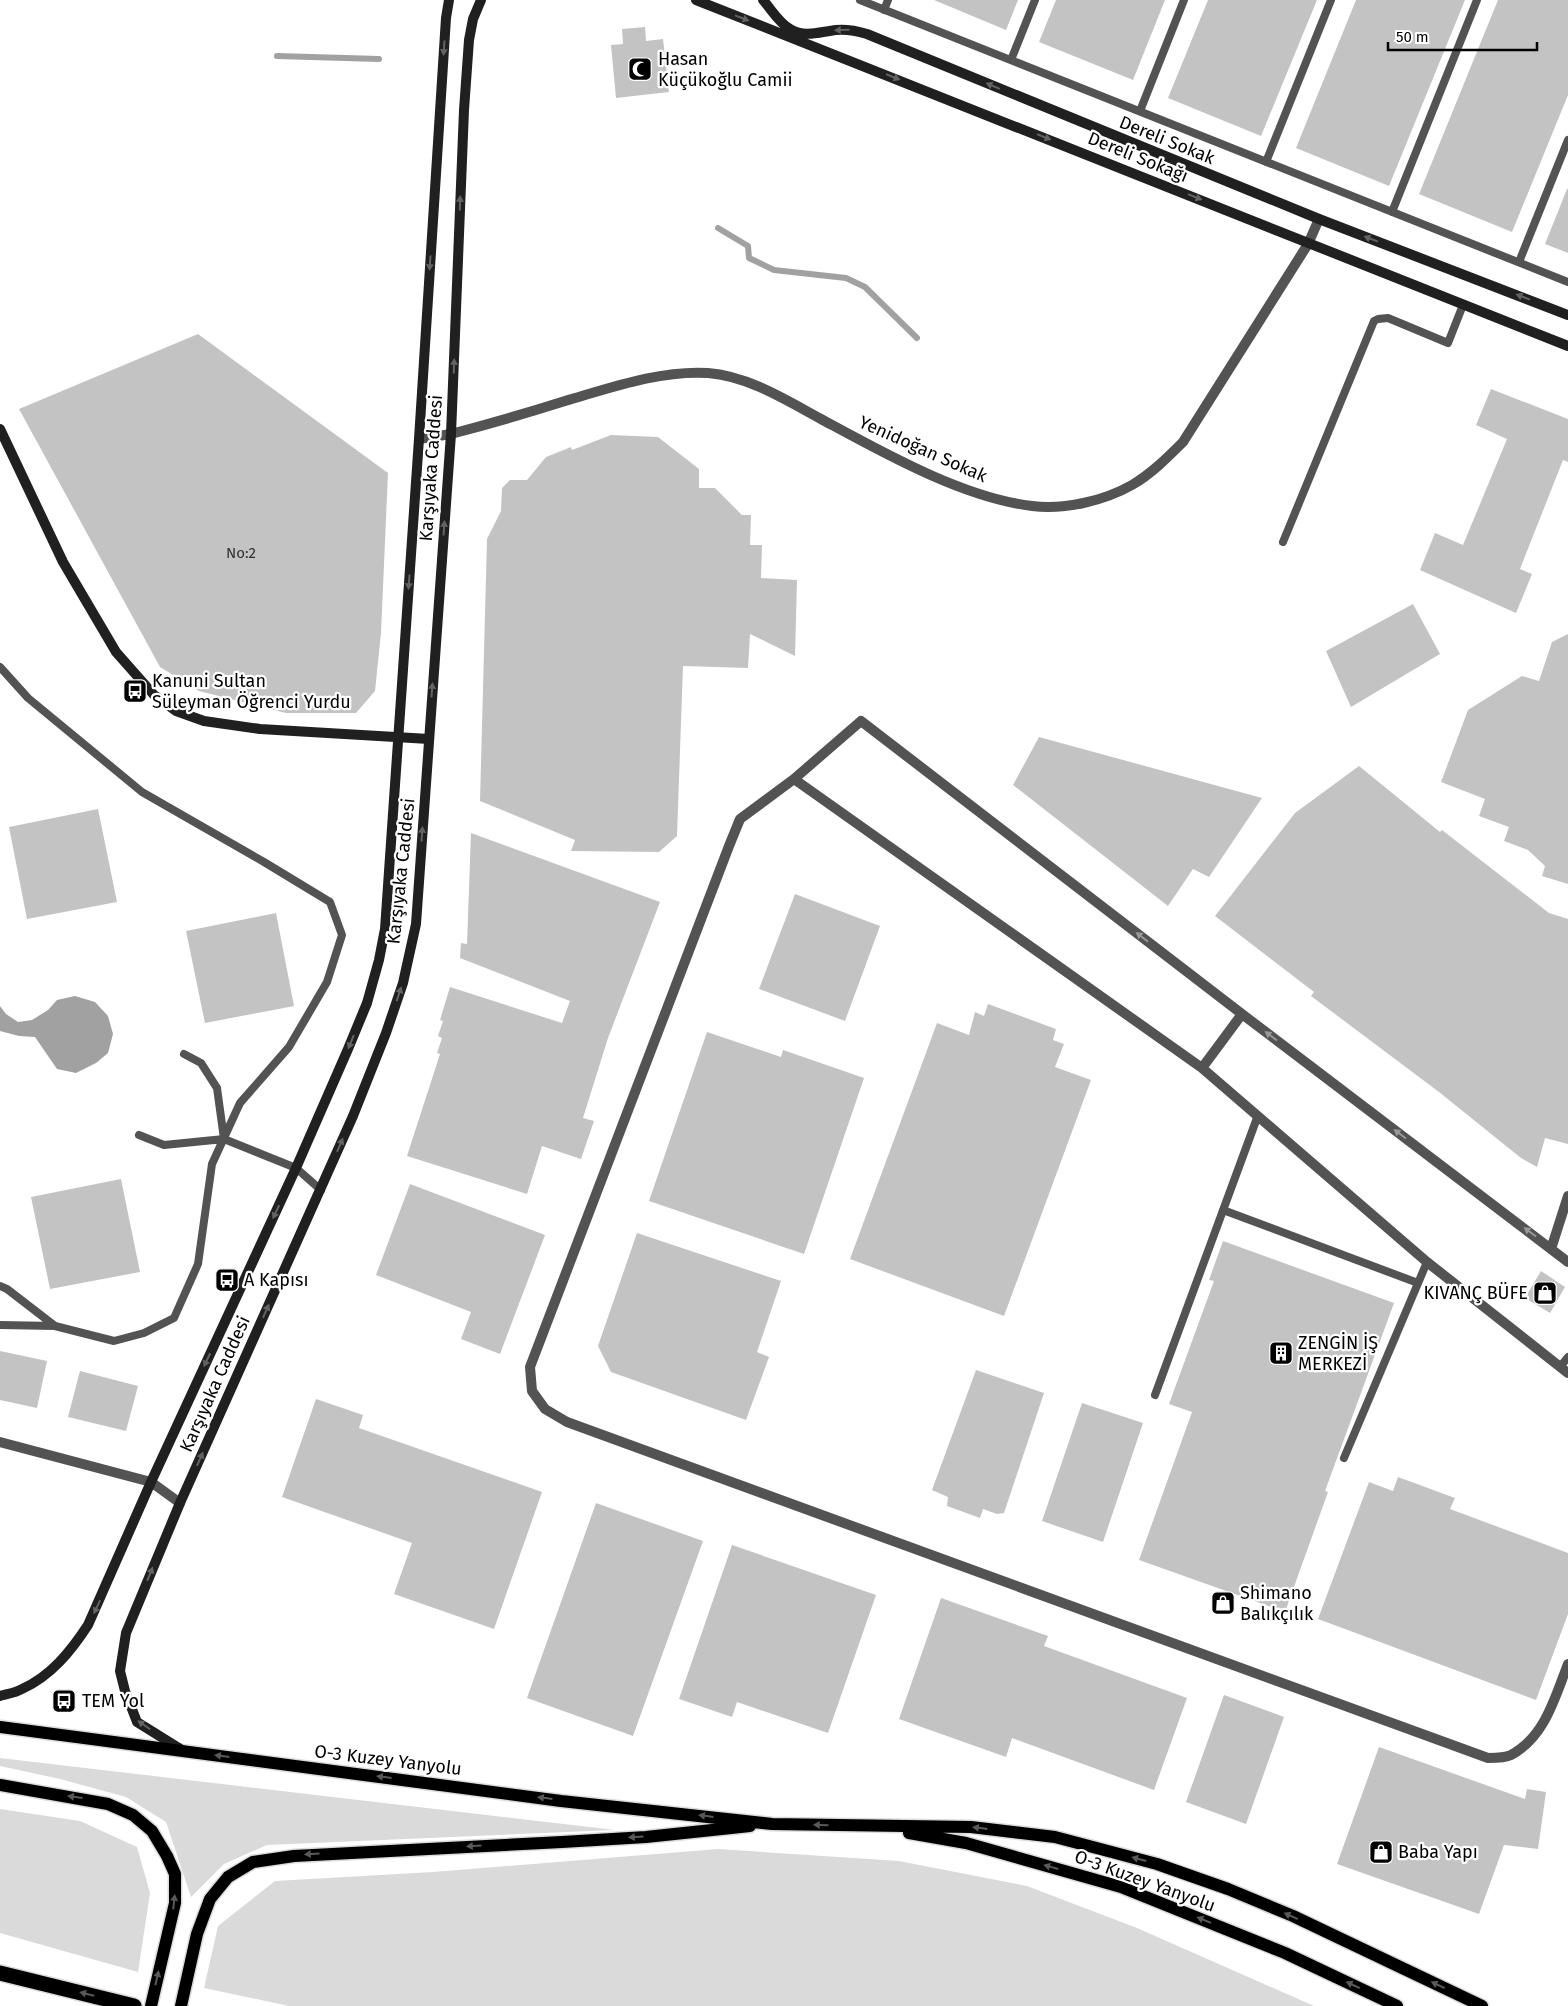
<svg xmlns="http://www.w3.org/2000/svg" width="1568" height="2006" font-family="'Fira Sans',sans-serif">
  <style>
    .green { fill: #dadada }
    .water { fill: #a1a1a1 }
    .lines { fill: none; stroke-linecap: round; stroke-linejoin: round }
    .stream { stroke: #a1a1a1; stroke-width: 6 }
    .building { fill: #c3c3c3 }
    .primary-casing { stroke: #dbdbdb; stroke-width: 15 }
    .highway-casing { stroke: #dbdbdb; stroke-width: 18 }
    .lane { stroke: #535353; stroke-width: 8 }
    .street { stroke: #535353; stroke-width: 10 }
    .secondary { stroke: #202020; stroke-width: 10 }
    .primary { stroke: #000; stroke-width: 12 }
    .highway { stroke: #000; stroke-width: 15 }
    .oneway { fill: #636363 }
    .oneway2 { fill: #989898 }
    .oneway3 { fill: #595959 }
    .labels { text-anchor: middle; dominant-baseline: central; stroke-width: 4.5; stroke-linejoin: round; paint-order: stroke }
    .number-label { font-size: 15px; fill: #313131 }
    .poi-label { font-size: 18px; fill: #000; stroke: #fff; text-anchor: start }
    .street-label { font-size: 18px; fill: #000; stroke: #fff }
  </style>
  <rect width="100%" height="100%" fill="#fff"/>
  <path class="green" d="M 0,1758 L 615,1830 L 267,1845 L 224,1864 L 191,1897 L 166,1822 L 126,1797 L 60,1779 L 0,1766 Z
    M 0,1809 L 80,1821 L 137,1847 L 150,1893 L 138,1972 L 0,1933 Z
    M 718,1849 L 899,1861 L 1027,1886 L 1137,1928 L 1314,2006 L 289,2006 L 204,1988 L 218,1926 L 275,1881 L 433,1872 Z"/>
  <path class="water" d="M 75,996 L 95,1002 L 108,1016 L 113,1034 L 108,1053 L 96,1063 L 76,1073 L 57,1069 L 35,1037 L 19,1036 L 0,1031 L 0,1006 L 6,1014 L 18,1022 L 32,1020 L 48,1010 L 57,1000 Z"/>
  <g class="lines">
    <path class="stream" d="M 277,56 L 379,59
      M 718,228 L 748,246 L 749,258 L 774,270 L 846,278 L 865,287 L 917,338"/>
  </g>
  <path class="building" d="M 934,0 L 1018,0 L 1006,30 Z
    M 1056,0 L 1165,0 L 1133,80 L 1039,42 Z
    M 1208,0 L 1317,0 L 1261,136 L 1168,98 Z
    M 1356,0 L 1465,0 L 1389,186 L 1296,148 Z
    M 1498,0 L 1568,0 L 1568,95 L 1512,232 L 1419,194 Z
    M 645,27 L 646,41 L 663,39 L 669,92 L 616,98 L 611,45 L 623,44 L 622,29 Z
    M 1567,189 L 1568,189 L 1568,253 L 1545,244 Z
    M 198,334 L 388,473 L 381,633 L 375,691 L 356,713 L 286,713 L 199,691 L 160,667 L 19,409 Z
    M 1491,389 L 1568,419 L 1568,462 L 1563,460 L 1520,569 L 1532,574 L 1516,613 L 1420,570 L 1435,533 L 1463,545 L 1507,439 L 1476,425 Z
    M 611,435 L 658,437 L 699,469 L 699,488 L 715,488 L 742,515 L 751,515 L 750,545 L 762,545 L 761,578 L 797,580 L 795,656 L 750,634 L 748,668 L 683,666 L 677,836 L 659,852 L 571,851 L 575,840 L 480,801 L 487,539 L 501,511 L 502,488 L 510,480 L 527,480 L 546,457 L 571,447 L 572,450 Z
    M 1413,604 L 1440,654 L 1351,707 L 1326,651 Z
    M 1568,634 L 1568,884 L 1542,876 L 1545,866 L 1528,850 L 1504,841 L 1509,827 L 1479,816 L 1485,799 L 1441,782 L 1468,710 L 1522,676 L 1539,681 L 1552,642 Z
    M 1039,737 L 1262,798 L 1209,877 L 1193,869 L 1168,906 L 1013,785 Z
    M 1359,766 L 1440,832 L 1442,830 L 1549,913 L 1568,919 L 1568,1144 L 1545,1138 L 1537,1167 L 1521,1158 L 1439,1092 L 1311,996 L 1314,992 L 1215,916 L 1295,813 Z
    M 98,809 L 117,902 L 27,919 L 9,827 Z
    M 471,833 L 660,902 L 608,1038 L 583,1118 L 594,1121 L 581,1159 L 542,1146 L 527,1194 L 407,1156 L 440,1054 L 437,1053 L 442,1038 L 438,1036 L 443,1021 L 440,1020 L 450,987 L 562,1023 L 570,1001 L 460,958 L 461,943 L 467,944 Z
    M 795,894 L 880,926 L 845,1021 L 759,989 Z
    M 276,913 L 294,1006 L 205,1023 L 186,931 Z
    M 988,1004 L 1056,1029 L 1053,1040 L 1064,1044 L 1055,1067 L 1091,1080 L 1004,1316 L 850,1259 L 937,1023 L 969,1035 L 975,1012 L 984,1016 Z
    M 707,1032 L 781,1057 L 783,1050 L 864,1078 L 804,1254 L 649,1201 Z
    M 121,1179 L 140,1272 L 50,1289 L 31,1197 Z
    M 410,1184 L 545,1235 L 500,1354 L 461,1339 L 471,1312 L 376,1275 Z
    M 637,1233 L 781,1281 L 757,1352 L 769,1357 L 746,1420 L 611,1372 L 598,1346 Z
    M 1223,1241 L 1394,1303 L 1325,1491 L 1328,1492 L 1285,1612 L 1139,1560 L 1192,1412 L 1169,1404 L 1214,1281 L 1209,1280 Z
    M 1541,1271 L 1565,1287 L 1550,1313 L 1525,1298 Z
    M 0,1351 L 47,1361 L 37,1408 L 0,1400 Z
    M 976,1370 L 1044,1393 L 1004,1513 L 997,1514 L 983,1509 L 980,1518 L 947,1506 L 948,1497 L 932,1490 Z
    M 80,1371 L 138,1386 L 126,1431 L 68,1417 Z
    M 316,1399 L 363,1415 L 359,1428 L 542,1492 L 494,1629 L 394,1594 L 412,1543 L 282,1497 Z
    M 1082,1403 L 1143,1423 L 1103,1542 L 1042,1521 Z
    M 1398,1477 L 1455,1498 L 1450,1509 L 1568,1553 L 1568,1614 L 1536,1700 L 1318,1619 L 1369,1482 L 1393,1491 Z
    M 596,1503 L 703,1541 L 633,1736 L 527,1698 Z
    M 732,1545 L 876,1595 L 828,1733 L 737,1702 L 732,1717 L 679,1699 Z
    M 941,1598 L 1048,1636 L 1044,1646 L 1187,1698 L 1154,1790 L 1012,1738 L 1006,1757 L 899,1719 Z
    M 1224,1695 L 1284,1717 L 1246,1824 L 1186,1802 Z
    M 1379,1747 L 1525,1799 L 1527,1789 L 1546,1792 L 1538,1849 L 1504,1845 L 1479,1914 L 1337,1864 Z"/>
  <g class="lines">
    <g class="primary-casing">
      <path id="primary" d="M 0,1727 L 561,1801 L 772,1824 L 971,1827 L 1055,1837 L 1157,1864 L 1228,1889 L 1293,1916 L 1482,2006
        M 0,1785 L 108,1804 L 133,1815 L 152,1831 L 167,1856 L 175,1874 L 175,1903 L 151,2006
        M 909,1833 L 966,1843 L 1121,1887 L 1285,1953 L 1397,2006
        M 181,2006 L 197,1934 L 210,1899 L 228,1877 L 253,1862 L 294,1856 L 562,1842 L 646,1837 L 750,1826"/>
    </g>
    <g class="highway-casing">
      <path id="highway" d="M 0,1973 L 134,2006"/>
    </g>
    <path class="lane" d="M 860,0 L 1568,282
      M 884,10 L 888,0
      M 1011,60 L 1035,0
      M 1140,111 L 1184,0
      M 1266,162 L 1331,0
      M 1392,212 L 1477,0
      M 1519,262 L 1568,140
      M 1283,542 L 1374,321 L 1378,319 L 1388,318 L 1448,343 L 1463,305
      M 0,667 L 28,698 L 142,792 L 264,862 L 330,902 L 342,935 L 327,982 L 289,1047 L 240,1103 L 212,1164 L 198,1264 L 174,1318 L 144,1333 L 114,1341 L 55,1326 L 0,1325
      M 184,1054 L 201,1063 L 217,1088 L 224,1139
      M 139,1135 L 164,1145 L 224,1139 L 296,1168 L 321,1190
      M 1223,1210 L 1418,1283
      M 0,1286 L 7,1289 L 55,1326
      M 1560,1367 L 1568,1357
      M 1155,1395 L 1257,1118
      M 1344,1458 L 1427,1262"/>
    <path class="street" d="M 419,439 L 451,434 C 489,424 527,413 565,401 C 610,388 660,370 708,373 C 748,376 786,400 821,419 C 882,452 963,498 1032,506 C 1064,510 1104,501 1132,485 C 1151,474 1167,458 1183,442 L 1308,244 L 1319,219
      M 794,779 L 740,819 L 729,846 L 530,1367 L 532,1391 L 545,1409 L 567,1422 L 1488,1758 C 1495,1758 1505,1758 1511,1755 C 1545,1737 1555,1697 1568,1664
      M 1202,1068 L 1242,1014
      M 1551,1249 L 1568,1196
      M 1568,1262 L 1242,1014 L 861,721 L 794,779 L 1202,1068 L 1427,1262 L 1568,1373
      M 0,1442 L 151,1482 L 180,1503"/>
    <path class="secondary" d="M 696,0 L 1568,346
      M 763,0 C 771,9 779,23 790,29 C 805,38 819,32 836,30 C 846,29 857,31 867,34 L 1319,219 L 1568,315
      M 0,429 L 63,562 L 116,652 L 154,695 L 176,711 L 204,721 L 260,729 L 429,739
      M 0,1696 C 7,1694 15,1693 22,1689 C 51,1676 71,1651 88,1625 L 151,1482 L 296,1168 L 348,1049 L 367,1003 L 379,960 L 385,929 L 419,439 L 446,18 L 449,0
      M 182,1750 L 137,1722 L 125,1691 L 120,1671 L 126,1633 L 180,1503 L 353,1116 L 386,1033 L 403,983 L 416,924 L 451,434 L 464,110 L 469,40 L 473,19 L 481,0"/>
    <use href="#primary" class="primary"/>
    <use href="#highway" class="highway"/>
  </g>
  <defs><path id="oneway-solid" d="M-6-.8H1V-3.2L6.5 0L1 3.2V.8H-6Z" transform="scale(1.25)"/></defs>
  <g class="oneway">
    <use href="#oneway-solid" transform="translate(742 18) rotate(21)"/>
    <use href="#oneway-solid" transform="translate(842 30) rotate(179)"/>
    <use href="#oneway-solid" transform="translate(444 48) rotate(94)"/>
    <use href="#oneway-solid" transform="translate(893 77) rotate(22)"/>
    <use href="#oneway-solid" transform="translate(993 86) rotate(-157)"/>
    <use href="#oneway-solid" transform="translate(1044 137) rotate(22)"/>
    <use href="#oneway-solid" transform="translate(1195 197) rotate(22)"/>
    <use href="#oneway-solid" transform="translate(460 203) rotate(-88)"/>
    <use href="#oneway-solid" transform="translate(1371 239) rotate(-159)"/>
    <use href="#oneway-solid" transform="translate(430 263) rotate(94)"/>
    <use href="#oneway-solid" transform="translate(1523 297) rotate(-159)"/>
    <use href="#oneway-solid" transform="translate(454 366) rotate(-88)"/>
    <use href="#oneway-solid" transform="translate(444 528) rotate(-86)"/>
    <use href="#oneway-solid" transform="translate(409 582) rotate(94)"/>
    <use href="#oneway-solid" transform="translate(432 690) rotate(-86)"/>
    <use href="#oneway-solid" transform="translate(422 834) rotate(-86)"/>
    <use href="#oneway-solid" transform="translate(399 994) rotate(-72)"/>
    <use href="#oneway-solid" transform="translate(351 1042) rotate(112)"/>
    <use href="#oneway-solid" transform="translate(340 1145) rotate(-67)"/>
    <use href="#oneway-solid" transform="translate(276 1212) rotate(115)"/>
    <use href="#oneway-solid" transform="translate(266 1311) rotate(-66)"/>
    <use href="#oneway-solid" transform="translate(207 1360) rotate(115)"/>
    <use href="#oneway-solid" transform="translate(200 1459) rotate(-66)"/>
    <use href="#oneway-solid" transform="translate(150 1574) rotate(-68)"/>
    <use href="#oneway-solid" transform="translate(97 1607) rotate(115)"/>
    <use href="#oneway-solid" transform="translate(144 1725) rotate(-145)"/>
  </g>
  <g class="oneway2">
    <use href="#oneway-solid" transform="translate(1142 937) rotate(-142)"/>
    <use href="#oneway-solid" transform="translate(1271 1036) rotate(-143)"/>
    <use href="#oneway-solid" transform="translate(1400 1134) rotate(-143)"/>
    <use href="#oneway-solid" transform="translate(1530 1232) rotate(-143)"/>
  </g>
  <g class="oneway3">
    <use href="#oneway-solid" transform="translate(222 1756) rotate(-173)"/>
    <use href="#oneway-solid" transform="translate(384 1777) rotate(-173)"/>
    <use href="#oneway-solid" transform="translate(75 1797) rotate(-172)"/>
    <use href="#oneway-solid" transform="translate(545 1798) rotate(-173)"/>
    <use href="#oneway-solid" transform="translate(706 1816) rotate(-173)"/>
    <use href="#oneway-solid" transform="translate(821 1825) rotate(-179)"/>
    <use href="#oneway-solid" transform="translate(980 1828) rotate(-173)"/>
    <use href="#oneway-solid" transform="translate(636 1837) rotate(176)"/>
    <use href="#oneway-solid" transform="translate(474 1846) rotate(177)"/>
    <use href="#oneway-solid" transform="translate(312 1854) rotate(176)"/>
    <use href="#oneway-solid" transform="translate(1139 1859) rotate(-165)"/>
    <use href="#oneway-solid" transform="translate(1051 1867) rotate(-164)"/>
    <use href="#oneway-solid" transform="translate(174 1902) rotate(-84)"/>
    <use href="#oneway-solid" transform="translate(1291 1916) rotate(-156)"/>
    <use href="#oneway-solid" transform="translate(1204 1920) rotate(-158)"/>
    <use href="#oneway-solid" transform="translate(157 1978) rotate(-77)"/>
    <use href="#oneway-solid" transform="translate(1353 1985) rotate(-155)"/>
    <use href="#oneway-solid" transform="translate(1438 1985) rotate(-155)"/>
    <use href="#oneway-solid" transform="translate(87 1994) rotate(-166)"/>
  </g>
  <defs>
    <g id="mosque-square" transform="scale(1.25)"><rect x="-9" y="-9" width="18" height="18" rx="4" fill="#000" stroke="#fff"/><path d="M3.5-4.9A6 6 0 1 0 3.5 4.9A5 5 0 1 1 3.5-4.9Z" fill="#fff"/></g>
    <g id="bus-square" transform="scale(1.25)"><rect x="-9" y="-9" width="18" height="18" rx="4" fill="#000" stroke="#fff"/><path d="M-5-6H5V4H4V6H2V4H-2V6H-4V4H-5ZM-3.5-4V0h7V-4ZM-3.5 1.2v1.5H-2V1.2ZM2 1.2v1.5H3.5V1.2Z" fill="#fff"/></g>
    <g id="shop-square" transform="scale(1.25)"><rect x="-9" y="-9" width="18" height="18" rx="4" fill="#000" stroke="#fff"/><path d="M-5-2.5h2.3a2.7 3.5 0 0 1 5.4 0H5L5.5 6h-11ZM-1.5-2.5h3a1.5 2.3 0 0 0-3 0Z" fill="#fff"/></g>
    <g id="building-square" transform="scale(1.25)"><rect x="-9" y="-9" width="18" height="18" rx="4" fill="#000" stroke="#fff"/><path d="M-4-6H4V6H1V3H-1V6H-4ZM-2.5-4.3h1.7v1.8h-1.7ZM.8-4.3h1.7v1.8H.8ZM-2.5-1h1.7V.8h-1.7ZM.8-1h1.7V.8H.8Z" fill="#fff"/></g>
  </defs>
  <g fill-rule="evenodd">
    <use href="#mosque-square" x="640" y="69"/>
    <use href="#bus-square" x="135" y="691"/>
    <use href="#bus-square" x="227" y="1280"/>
    <use href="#shop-square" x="1545" y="1293"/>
    <use href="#building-square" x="1281" y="1353"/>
    <use href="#shop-square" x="1223" y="1603"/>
    <use href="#bus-square" x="64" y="1701"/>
    <use href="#shop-square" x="1381" y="1852"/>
  </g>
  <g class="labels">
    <g class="number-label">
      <text x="241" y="553">No:2</text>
    </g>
    <g class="poi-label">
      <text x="658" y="59">Hasan<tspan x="658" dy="21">Küçükoğlu Camii</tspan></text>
      <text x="152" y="681">Kanuni Sultan<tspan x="152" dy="21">Süleyman Öğrenci Yurdu</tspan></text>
      <text x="244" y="1280">A Kapısı</text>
      <text x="1528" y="1293" text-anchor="end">KIVANÇ BÜFE</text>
      <text x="1298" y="1343">ZENGİN İŞ<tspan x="1298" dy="21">MERKEZİ</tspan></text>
      <text x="1240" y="1593">Shimano<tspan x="1240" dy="21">Balıkçılık</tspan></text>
      <text x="82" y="1701">TEM Yol</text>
      <text x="1398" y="1852">Baba Yapı</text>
    </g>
    <g class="street-label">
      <text transform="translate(1167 140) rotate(22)">Dereli Sokak</text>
      <text transform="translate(1138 157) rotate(22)">Dereli Sokağı</text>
      <text transform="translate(923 449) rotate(24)">Yenidoğan Sokak</text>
      <text transform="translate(431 468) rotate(-86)">Karşıyaka Caddesi</text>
      <text transform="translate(401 871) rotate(-84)">Karşıyaka Caddesi</text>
      <text transform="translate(215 1384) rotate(-66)">Karşıyaka Caddesi</text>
      <text transform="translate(388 1760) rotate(7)">O-3 Kuzey Yanyolu</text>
      <text transform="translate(1145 1881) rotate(20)">O-3 Kuzey Yanyolu</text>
    </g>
  </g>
  <path d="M1388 42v8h149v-8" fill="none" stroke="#000000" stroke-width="2.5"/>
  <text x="1396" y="42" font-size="15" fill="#000000" stroke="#ffffff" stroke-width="4" paint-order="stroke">50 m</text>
</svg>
